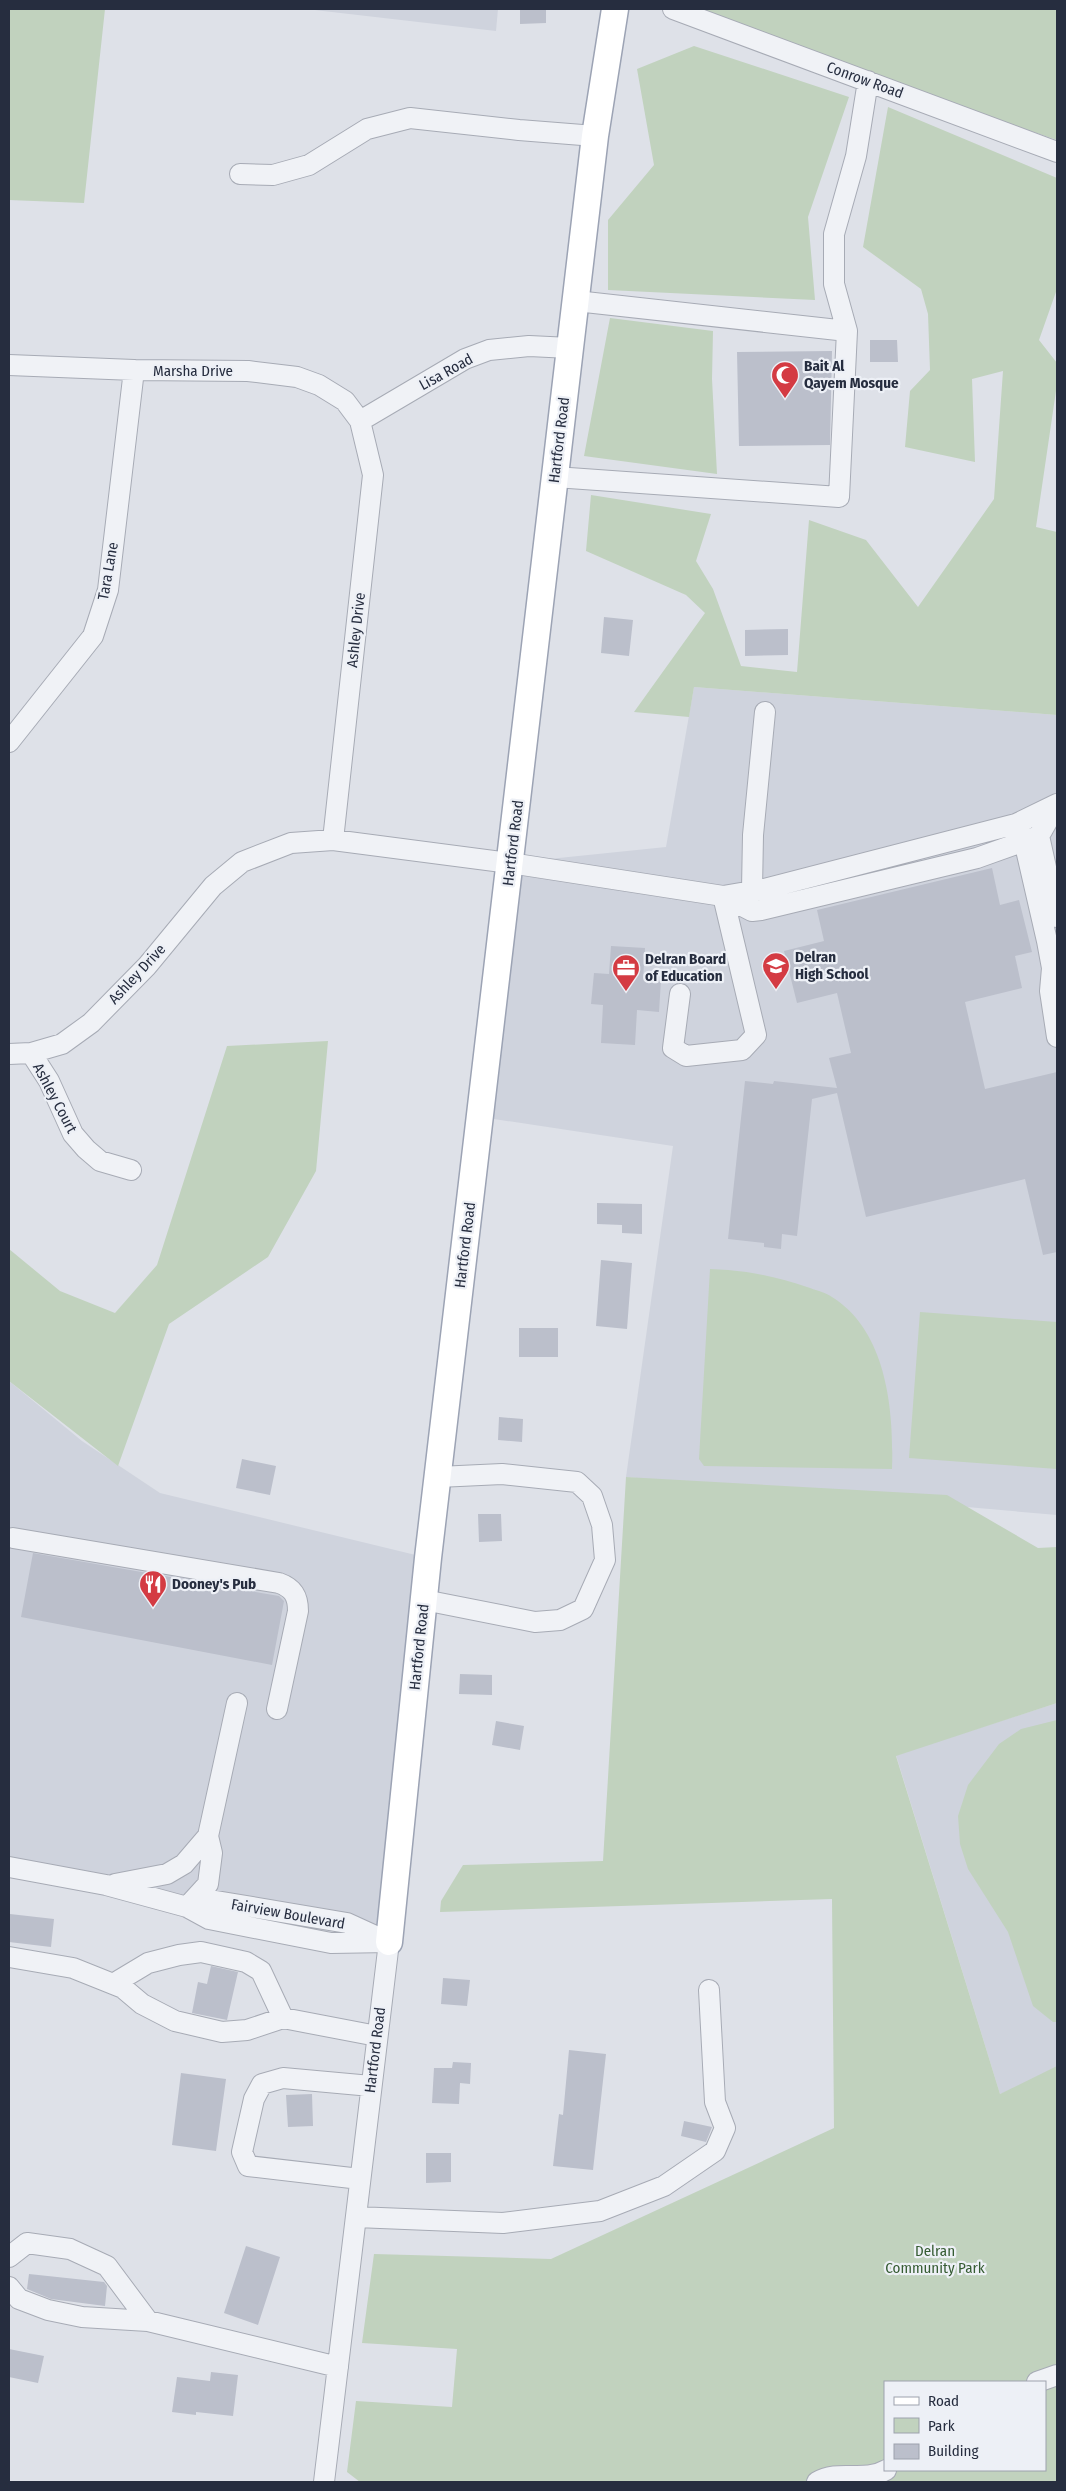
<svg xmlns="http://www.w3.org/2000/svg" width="1066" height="2491" font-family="'Fira Sans Condensed',sans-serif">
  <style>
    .built { fill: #cfd3dd }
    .green { fill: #c1d2be; fill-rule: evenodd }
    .building { fill: #bbbfcb }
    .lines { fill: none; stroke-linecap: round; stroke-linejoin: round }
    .minor-casing { stroke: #a7abb5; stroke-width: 22 }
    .major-casing { stroke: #9ca3b4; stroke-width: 29 }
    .minor { stroke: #f0f2f6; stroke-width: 20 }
    .major { stroke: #fff; stroke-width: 26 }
    .labels { text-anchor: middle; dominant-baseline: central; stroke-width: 4.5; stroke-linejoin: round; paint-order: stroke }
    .street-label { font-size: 15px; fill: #262d3f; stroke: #edf0f6 }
    .poi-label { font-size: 15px; font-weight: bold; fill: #262d3f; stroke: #edf0f6; text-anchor: start }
    .park-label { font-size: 15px; fill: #365c33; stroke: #edf0f6 }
  </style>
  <rect width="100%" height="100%" fill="#dee1e8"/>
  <path class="built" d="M 306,9 L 498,9 L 496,31 Z
    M 694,687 L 1057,715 L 1057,1515 L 626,1477 L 673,1146 L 481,1117 L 510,863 L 666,847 Z
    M 9,1381 L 82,1441 L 160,1493 L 428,1558 L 389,1942 L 347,1923 L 187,1907 L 9,1867 Z
    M 1057,1703 L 1057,2072 L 1000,2094 L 896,1755 Z"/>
  <path class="green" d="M 9,9 L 105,9 L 84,203 L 9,200 Z
    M 674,9 L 1057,9 L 1057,140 Z
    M 694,46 L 849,97 L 808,217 L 815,300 L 608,290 L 608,220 L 654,165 L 637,69 Z
    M 888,107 L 1057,178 L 1057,289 L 1039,340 L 1057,363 L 1057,384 L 1036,527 L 1057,532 L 1057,715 L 694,687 L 689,717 L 634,712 L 705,613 L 686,595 L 586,551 L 591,495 L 711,514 L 696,561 L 713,589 L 741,666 L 797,672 L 809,520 L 866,540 L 918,607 L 994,499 L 1003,371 L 972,379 L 975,462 L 905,447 L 910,391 L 930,370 L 928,314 L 921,289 L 863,247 Z
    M 610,318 L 713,331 L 712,379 L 717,474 L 584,456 Z
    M 328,1041 L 316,1171 L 268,1257 L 169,1324 L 118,1466 L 9,1381 L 9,1249 L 60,1291 L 115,1313 L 157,1265 L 227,1046 Z
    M 710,1269 C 745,1270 774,1276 807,1287 C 815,1290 825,1292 832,1297 C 887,1331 894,1411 892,1469 L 704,1466 L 699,1459 Z
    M 920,1312 L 1057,1322 L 1057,1469 L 909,1458 Z
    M 626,1477 L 947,1495 L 1038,1548 L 1057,1547 L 1057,1703 L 896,1756 L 1000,2094 L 1057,2066 L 1057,2482 L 360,2482 L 347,2472 L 356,2401 L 452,2407 L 457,2349 L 362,2343 L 374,2254 L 551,2259 L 834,2128 L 832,1899 L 440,1912 L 441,1901 L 463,1865 L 603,1861 ZM 885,2382 L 1045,2382 L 1045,2470 L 885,2470 Z
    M 1057,1720 L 1057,2022 L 1053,2022 L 1033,2006 L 1008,1932 L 968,1869 L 960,1844 L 958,1816 L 968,1785 L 999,1744 L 1021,1729 Z"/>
  <path class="building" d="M 520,9 L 546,9 L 546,23 L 520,24 Z
    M 870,340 L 897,340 L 898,362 L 870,362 Z
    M 832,351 L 830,445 L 739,446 L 737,352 Z
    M 604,617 L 633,620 L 629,656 L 601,653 Z
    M 788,629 L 788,655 L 745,656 L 745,630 Z
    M 992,868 L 1000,905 L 1019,900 L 1032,952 L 1015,956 L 1022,988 L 965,1002 L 985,1089 L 1057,1072 L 1057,1252 L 1043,1255 L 1025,1179 L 866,1217 L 837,1093 L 812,1099 L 797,1236 L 782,1234 L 781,1249 L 764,1247 L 764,1243 L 728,1239 L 745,1081 L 773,1084 L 774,1081 L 837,1088 L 829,1058 L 851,1053 L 837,993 L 797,1003 L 784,951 L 824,941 L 817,910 Z
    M 611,946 L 645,948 L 643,979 L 661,980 L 659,1012 L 637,1010 L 635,1045 L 601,1043 L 603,1005 L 591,1004 L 594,973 L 609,974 Z
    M 597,1203 L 642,1204 L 642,1234 L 622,1233 L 622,1225 L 597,1224 Z
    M 601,1260 L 632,1263 L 627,1329 L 596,1326 Z
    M 519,1328 L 558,1328 L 558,1357 L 519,1357 Z
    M 499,1417 L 523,1419 L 522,1442 L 498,1440 Z
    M 242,1459 L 276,1466 L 270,1495 L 236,1488 Z
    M 478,1514 L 501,1514 L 502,1541 L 479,1542 Z
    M 33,1553 L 279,1596 L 284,1601 L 272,1665 L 21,1617 Z
    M 460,1674 L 492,1675 L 492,1695 L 459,1694 Z
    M 496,1721 L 524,1726 L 520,1750 L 492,1745 Z
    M 10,1914 L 54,1919 L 51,1947 L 9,1942 Z
    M 211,1966 L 238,1972 L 227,2020 L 192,2013 L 198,1982 L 207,1984 Z
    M 443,1978 L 470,1980 L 467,2006 L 441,2004 Z
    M 569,2050 L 606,2054 L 593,2170 L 553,2166 L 559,2114 L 563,2115 Z
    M 453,2062 L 471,2063 L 470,2084 L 460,2083 L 459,2104 L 432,2103 L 434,2068 L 452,2068 Z
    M 181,2073 L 226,2079 L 216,2151 L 172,2145 Z
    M 312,2094 L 313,2126 L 288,2127 L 286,2095 Z
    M 684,2121 L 712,2127 L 706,2142 L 681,2136 Z
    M 426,2153 L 451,2153 L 451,2182 L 426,2183 Z
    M 246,2246 L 280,2257 L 258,2325 L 224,2313 Z
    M 29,2274 L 104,2282 L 107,2286 L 105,2306 L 51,2299 L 27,2289 Z
    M 9,2349 L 44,2356 L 38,2383 L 9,2377 Z
    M 211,2372 L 238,2375 L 233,2416 L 196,2412 L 196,2415 L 172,2412 L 177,2377 L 210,2381 Z"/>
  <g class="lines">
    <g class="minor-casing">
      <path id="minor" d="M 673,9 L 1057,152
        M 240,174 L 273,175 L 309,165 L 367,129 L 410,118 L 519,130 L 595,136
        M 576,301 L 847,331
        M 9,365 L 134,370 L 248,371 L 297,377 L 319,385 L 345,401 L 360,421 L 373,475 L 333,840
        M 360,421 L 465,359 L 489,350 L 529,346 L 570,348
        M 555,477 L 839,497 L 847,331 L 834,284 L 834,234 L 856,156 L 868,81
        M 9,742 L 93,636 L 108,590 L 134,370
        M 1039,836 L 1057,917
        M 1024,841 L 1047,941 L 1052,968 L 1050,991 L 1057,1037
        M 752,889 L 753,835 L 765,712
        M 723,896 L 764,889 L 1016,824 L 1057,804
        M 680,994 L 673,1048 L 686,1056 L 742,1050 L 756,1035 L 723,896
        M 31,1053 L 49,1081 L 73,1134 L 86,1149 L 100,1161 L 131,1170
        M 9,1054 L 31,1053 L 62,1044 L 91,1023 L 147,966 L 213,886 L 242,862 L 291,843 L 333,840 L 510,863 L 723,896 L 752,911 L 761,910 L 977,858 L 1039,836 L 1057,804
        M 13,1538 L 279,1583 C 293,1588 298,1596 298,1611 L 277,1709
        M 424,1600 L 535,1622 L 560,1620 L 583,1609 L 605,1560 L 602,1525 L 592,1496 L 577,1482 L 502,1474 L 438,1477
        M 9,1867 L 106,1885 L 187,1907 L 209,1919 L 331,1943 L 389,1942
        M 115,1884 L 167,1874 L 184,1864 L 208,1836 L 237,1703
        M 187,1907 L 210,1900 L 347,1923 L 382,1939
        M 187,1907 L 208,1884 L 212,1853 L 208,1836
        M 9,1957 L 73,1968 L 123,1988 L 142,2004 L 175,2021 L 222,2032 L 247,2030 L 283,2018 L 377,2036
        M 113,1984 L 148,1963 L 179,1955 L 201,1952 L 246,1962 L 261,1971 L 283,2018
        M 360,2179 L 248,2166 L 242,2152 L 254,2099 L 262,2084 L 283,2078 L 371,2086
        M 356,2217 L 503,2223 L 600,2211 L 664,2186 L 715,2151 L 725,2128 L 715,2102 L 709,1990
        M 9,2257 L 27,2243 L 70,2249 L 107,2266 L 148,2321
        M 9,2287 L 19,2299 L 48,2310 L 82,2317 L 148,2321 L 338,2367
        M 1037,2382 L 1057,2375
        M 324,2482 L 389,1942
        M 817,2482 C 839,2469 864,2483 886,2470"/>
    </g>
    <g class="major-casing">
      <path id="major" d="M 389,1942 L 428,1558 L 570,348 L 595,136 L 615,9"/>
    </g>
    <use href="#minor" class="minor"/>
    <use href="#major" class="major"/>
  </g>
  <defs>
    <g id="mosque-pin" transform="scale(1.4375)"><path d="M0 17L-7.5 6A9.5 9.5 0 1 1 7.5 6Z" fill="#d43b43" stroke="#edf0f6"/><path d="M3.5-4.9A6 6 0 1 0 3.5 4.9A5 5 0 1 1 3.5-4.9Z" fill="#fff"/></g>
    <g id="school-pin" transform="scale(1.4375)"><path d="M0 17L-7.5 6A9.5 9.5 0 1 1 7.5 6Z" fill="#d43b43" stroke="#edf0f6"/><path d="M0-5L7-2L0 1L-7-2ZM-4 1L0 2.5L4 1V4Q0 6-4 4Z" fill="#fff"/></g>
    <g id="office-pin" transform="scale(1.4375)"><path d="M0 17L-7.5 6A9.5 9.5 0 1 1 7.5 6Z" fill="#d43b43" stroke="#edf0f6"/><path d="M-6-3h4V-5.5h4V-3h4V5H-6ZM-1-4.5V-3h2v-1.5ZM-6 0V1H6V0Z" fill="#fff"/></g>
    <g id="restaurant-pin" transform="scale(1.4375)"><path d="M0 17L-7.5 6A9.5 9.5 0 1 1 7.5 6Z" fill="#d43b43" stroke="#edf0f6"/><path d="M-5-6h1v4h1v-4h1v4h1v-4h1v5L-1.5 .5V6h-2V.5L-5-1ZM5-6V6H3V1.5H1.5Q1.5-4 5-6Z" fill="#fff"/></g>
  </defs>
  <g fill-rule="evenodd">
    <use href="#mosque-pin" x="785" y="375"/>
    <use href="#school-pin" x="776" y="966"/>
    <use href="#office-pin" x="626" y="968"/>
    <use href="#restaurant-pin" x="153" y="1584"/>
  </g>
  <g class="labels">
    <g class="street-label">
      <text transform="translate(865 80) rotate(20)">Conrow Road</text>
      <text x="193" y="371">Marsha Drive</text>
      <text transform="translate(446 372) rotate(-29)">Lisa Road</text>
      <text transform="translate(559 440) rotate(-83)">Hartford Road</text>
      <text transform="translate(108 571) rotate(-80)">Tara Lane</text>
      <text transform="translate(356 630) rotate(-84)">Ashley Drive</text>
      <text transform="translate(513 843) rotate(-83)">Hartford Road</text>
      <text transform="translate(137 974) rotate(-47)">Ashley Drive</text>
      <text transform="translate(55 1098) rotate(62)">Ashley Court</text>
      <text transform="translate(465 1245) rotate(-83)">Hartford Road</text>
      <text transform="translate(419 1647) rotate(-84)">Hartford Road</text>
      <text transform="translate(288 1914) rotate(10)">Fairview Boulevard</text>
      <text transform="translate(375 2050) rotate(-83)">Hartford Road</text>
    </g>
    <g class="poi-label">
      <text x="804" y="366">Bait Al<tspan x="804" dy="17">Qayem Mosque</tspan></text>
      <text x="795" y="957">Delran<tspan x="795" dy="17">High School</tspan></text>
      <text x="645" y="959">Delran Board<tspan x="645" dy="17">of Education</tspan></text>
      <text x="172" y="1584">Dooney's Pub</text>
    </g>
    <g class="park-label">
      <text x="935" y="2251">Delran<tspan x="935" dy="17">Community Park</tspan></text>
    </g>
  </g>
  <rect width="1066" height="2491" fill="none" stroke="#262d3f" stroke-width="20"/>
  <rect x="884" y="2381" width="162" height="90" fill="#edf0f6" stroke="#9da2ad"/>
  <rect x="894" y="2397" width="25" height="8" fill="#ffffff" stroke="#9da2ad"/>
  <text x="928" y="2406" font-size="15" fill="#262d3f">Road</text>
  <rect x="894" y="2418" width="25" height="15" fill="#c1d2be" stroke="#9da2ad"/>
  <text x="928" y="2431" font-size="15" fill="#262d3f">Park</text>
  <rect x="894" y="2444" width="25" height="15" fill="#bbbfcb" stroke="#9da2ad"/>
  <text x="928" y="2456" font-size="15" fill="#262d3f">Building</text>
</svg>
